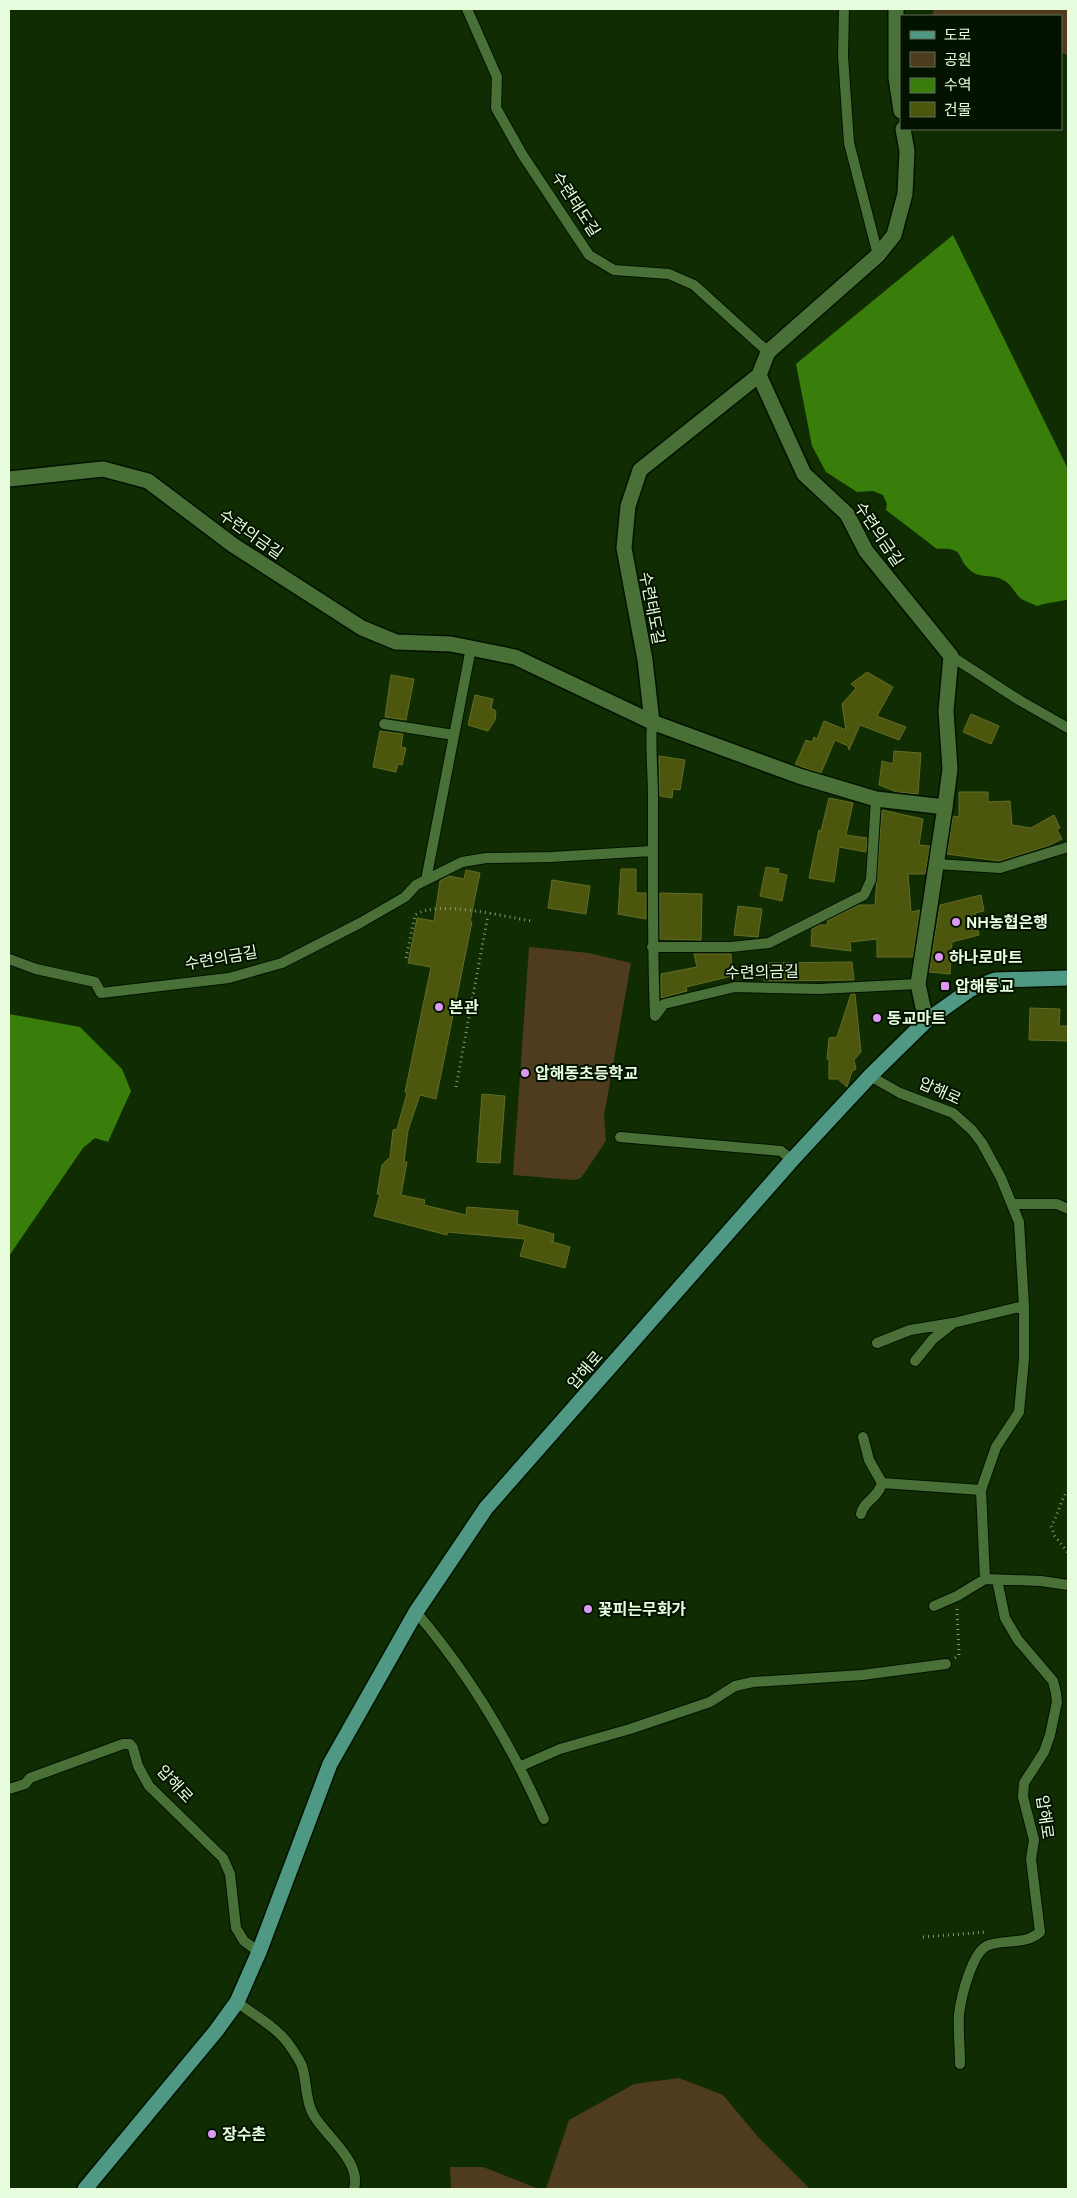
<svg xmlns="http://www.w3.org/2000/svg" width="1077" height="2198" font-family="Cabin,'Noto Sans KR',sans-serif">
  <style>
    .green { fill: #4f3b1d }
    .water { fill: #397d0a }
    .building { fill: #4d560d; stroke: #626d26 }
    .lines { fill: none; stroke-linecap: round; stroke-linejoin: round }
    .service-casing { stroke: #021200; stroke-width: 12 }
    .minor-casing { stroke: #021200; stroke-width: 18 }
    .tertiary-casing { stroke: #021200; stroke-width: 18 }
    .primary-casing { stroke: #021200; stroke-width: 18 }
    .path { stroke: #839c78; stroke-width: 3; stroke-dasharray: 1 4; stroke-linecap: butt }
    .service { stroke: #497037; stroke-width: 10 }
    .minor { stroke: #497037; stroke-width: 15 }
    .tertiary { stroke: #497037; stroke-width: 15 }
    .primary { stroke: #4f9984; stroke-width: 15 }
    .poi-dot { fill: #dc99f4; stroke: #041200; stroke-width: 2 }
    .labels { text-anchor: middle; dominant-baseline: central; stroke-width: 4; stroke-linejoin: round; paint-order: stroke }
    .street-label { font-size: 16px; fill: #e7fdde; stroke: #041200 }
    .poi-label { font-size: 16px; font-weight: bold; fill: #e7fdde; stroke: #041200; text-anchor: start }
  </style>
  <rect width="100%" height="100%" fill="#102c02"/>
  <path class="green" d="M 934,9 L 1068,9 L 1068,55 L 1061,53 L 1061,16 L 932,16 Z
    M 529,947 L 589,953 L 631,963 L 604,1116 L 606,1141 L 581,1178 L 574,1180 L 513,1175 Z
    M 679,2078 L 723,2095 L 759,2138 L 810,2189 L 546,2189 L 569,2120 L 634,2084 Z
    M 450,2167 L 483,2167 L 539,2189 L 451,2189 Z"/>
  <path class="water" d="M 953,235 L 1068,469 L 1068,599 C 1062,602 1047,602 1037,606 C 1032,603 1023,601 1019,597 C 1014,591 1011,584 1003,580 C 994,574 979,579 970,570 C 955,557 966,547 937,549 L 886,510 L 887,504 L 883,495 L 873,491 L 857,492 L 826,472 L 812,446 L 796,364 Z
    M 9,1014 L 80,1027 L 122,1069 L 131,1091 L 108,1142 L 95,1138 L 83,1148 L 9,1256 Z"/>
  <path class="building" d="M 867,672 L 893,687 L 877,716 L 906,727 L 899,740 L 860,725 L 849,750 L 848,746 L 835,740 L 821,773 L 795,765 L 806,740 L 812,742 L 814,737 L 817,739 L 824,721 L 846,730 L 842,704 L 856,688 L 851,684 Z
    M 391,675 L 414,679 L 406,720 L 385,717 Z
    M 475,695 L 493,699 L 491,708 L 496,711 L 495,720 L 488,731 L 468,725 Z
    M 971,714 L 999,726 L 991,744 L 963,732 Z
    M 380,731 L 403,734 L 401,747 L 406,748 L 402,765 L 398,764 L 396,772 L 373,767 Z
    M 894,751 L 921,753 L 918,794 L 897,792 L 879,785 L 882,761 L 893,764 Z
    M 659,756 L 685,760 L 680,790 L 673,789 L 672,798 L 660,796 Z
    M 959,792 L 988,792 L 988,802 L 1010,801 L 1012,825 L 1031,828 L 1054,815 L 1060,828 L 1057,830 L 1062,839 L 1050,845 L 999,861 L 947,854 L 953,816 L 959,817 Z
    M 829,798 L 853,803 L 846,835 L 867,838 L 866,852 L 839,847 L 834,882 L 809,878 L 819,830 L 821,831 Z
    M 882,810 L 923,819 L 919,845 L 930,846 L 925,874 L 908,874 L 911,912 L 920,910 L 913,957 L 877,957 L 877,939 L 850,942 L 851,951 L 811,946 L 812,929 L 820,925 L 828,925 L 827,921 L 859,905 L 875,905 Z
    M 766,867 L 779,869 L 778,873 L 787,875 L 782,901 L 760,896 Z
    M 621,869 L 636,869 L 636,893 L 646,893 L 646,919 L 618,914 Z
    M 466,870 L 480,873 L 470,922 L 472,922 L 436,1099 L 420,1095 L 408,1130 L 404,1162 L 407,1162 L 401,1195 L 425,1200 L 424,1205 L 466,1215 L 467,1207 L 518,1211 L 517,1224 L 554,1234 L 553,1242 L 550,1241 L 570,1247 L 565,1268 L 520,1256 L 525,1239 L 447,1232 L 447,1235 L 374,1216 L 380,1194 L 377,1194 L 382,1165 L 390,1157 L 393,1130 L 397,1129 L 407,1093 L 405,1092 L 431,967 L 408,963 L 417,918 L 434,921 L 440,881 L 449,876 L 464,879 Z
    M 552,880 L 590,886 L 586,914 L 548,908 Z
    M 660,893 L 702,894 L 701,940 L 660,939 Z
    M 981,895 L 984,911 L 975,913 L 979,935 L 952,942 L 950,974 L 929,972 L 940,905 Z
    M 738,906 L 762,909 L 758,937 L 734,935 Z
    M 694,954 L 731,954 L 732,976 L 686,987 L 687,991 L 661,998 L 661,974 L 697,967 Z
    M 852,962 L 854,980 L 764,981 L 764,968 L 768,968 L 768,963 Z
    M 851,994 L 855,994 L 861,1052 L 854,1060 L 856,1069 L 852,1071 L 847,1087 L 838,1079 L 829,1079 L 829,1059 L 827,1059 L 829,1038 L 837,1037 Z
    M 1030,1008 L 1060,1009 L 1059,1026 L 1068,1026 L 1068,1041 L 1029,1040 Z
    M 482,1094 L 505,1096 L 500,1163 L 477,1162 Z"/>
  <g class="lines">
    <g class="service-casing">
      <path id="service" d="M 467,9 L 497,77 L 496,108 L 522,154 L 589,255 L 614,270 L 669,274 L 694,285 L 768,352
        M 844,9 L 843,56 L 849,143 L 878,255
        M 951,656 L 1019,700 L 1068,728
        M 652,722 C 650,747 653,772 653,798 C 653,871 652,943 655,1016 L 664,1004 L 735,987 L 819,989 L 918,984
        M 384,724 L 454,735
        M 936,864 L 1000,868 L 1068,847
        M 426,880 L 471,648
        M 652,947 L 731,947 L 769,943 L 864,895 L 871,880 L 876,799
        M 9,959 L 36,969 L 95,982 L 101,993 L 229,978 L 282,963 L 360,923 L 405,897 L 416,885 L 462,862 L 486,858 L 551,857 L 652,851
        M 870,1076 L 900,1093 L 953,1113 L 972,1130 L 982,1143 L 1001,1178 L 1019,1222 L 1024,1306 L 1024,1359 L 1019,1412 L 996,1447 L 981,1490 L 985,1579
        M 620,1137 L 781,1151 L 792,1160
        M 1012,1204 L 1057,1204 L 1068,1209
        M 877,1343 L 910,1330 L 953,1323 L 1024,1306
        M 915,1361 L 933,1339 L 952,1324
        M 863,1437 L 869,1460 L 882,1483 L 981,1490
        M 861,1514 C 864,1500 877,1500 882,1483
        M 934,1606 L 957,1596 L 985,1579 L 1041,1581 L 1068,1585
        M 416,1612 C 470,1675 511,1744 544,1819
        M 521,1766 L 560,1749 L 630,1729 L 710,1702 L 735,1686 L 753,1682 L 862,1675 L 946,1664
        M 9,1789 L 25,1784 L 30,1778 L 123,1744 L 130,1744 L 133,1748 L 138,1766 L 149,1786 L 223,1858 L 230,1874 L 236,1928 L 244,1941 L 259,1952
        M 237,2002 C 255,2016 277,2027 290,2046 C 294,2052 299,2059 302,2066 C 307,2081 305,2100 313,2114 C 325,2136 362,2161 354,2189
        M 960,2064 C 960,2047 958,2030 959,2014 C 961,1998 972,1950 989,1945 C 1006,1939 1026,1945 1040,1932 L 1031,1859 L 1034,1840 L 1023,1797 L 1024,1783 L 1044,1752 L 1050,1735 L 1057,1702 L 1056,1693 L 1053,1681 L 1018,1640 L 1005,1618 L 997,1580"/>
    </g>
    <g class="minor-casing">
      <path id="minor" d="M 896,9 L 896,78 L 901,111
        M 759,375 L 804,474 L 847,514 L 866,551 L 951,656 L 946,711 L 950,769 L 945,807
        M 652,722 L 645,660 L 624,548 L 628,506 L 640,470 L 759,375 L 768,352 L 878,255 L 894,235 L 905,194 L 907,151 L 903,129"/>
    </g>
    <g class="tertiary-casing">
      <path id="tertiary" d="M 9,479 L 103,469 L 148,481 L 233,545 L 362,628 L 396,642 L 451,644 L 515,657 L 652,722 L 799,776 L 876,799 L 945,807 L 918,984 L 926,1021"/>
    </g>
    <g class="primary-casing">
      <path id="primary" d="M 85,2189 L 216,2031 L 237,2002 L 259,1952 L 330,1764 L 416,1612 L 486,1508 L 792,1160 L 870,1076 L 926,1021 L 971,989 L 995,980 L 1068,978"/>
    </g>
    <path class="path" d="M 406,958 L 415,915 C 439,899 504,917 532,921
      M 456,1087 L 488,915
      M 1068,1490 C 1060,1501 1059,1514 1051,1526 L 1055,1536 L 1068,1553
      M 955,1658 L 959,1655 L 957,1609
      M 923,1937 L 986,1932"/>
    <use href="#service" class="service"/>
    <use href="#minor" class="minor"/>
    <use href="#tertiary" class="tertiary"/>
    <use href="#primary" class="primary"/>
  </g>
  <g class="poi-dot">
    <circle cx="956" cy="922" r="5"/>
    <circle cx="939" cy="957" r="5"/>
    <rect x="940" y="981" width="10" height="10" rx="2.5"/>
    <circle cx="439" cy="1007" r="5"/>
    <circle cx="877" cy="1018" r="5"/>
    <circle cx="525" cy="1073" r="5"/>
    <circle cx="588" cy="1609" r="5"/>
    <circle cx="212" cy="2134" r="5"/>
  </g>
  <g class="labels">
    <g class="street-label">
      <text transform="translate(576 204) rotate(57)">수련태도길</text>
      <text transform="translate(251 534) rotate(35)">수련의금길</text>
      <text transform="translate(879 534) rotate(56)">수련의금길</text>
      <text transform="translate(652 608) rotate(79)">수련태도길</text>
      <text transform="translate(221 958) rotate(-10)">수련의금길</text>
      <text transform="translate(762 972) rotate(-1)">수련의금길</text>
      <text transform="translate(940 1091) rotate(24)">압해로</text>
      <text transform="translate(585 1370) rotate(-49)">압해로</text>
      <text transform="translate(175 1784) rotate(47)">압해로</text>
      <text transform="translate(1045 1817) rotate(82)">압해로</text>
    </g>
    <g class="poi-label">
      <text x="966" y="922">NH농협은행</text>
      <text x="949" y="957">하나로마트</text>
      <text x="955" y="986">압해동교</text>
      <text x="449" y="1007">본관</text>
      <text x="887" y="1018">동교마트</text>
      <text x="535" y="1073">압해동초등학교</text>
      <text x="598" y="1609">꽃피는무화가</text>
      <text x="222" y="2134">장수촌</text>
    </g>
  </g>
  <rect width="1077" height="2198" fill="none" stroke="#e7fdde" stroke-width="20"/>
  <rect x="900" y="15" width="162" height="115" fill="#041200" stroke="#5f7059"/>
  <rect x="910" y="31" width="25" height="8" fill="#4f9984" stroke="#5f7059"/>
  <text x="944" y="40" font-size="15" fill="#e7fdde">도로</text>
  <rect x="910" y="52" width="25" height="15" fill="#4f3b1d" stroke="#5f7059"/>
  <text x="944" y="65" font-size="15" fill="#e7fdde">공원</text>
  <rect x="910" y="78" width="25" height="15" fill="#397d0a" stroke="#5f7059"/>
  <text x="944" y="90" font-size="15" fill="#e7fdde">수역</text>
  <rect x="910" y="102" width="25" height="15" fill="#4d560d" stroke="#5f7059"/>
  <text x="944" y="115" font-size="15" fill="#e7fdde">건물</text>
</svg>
